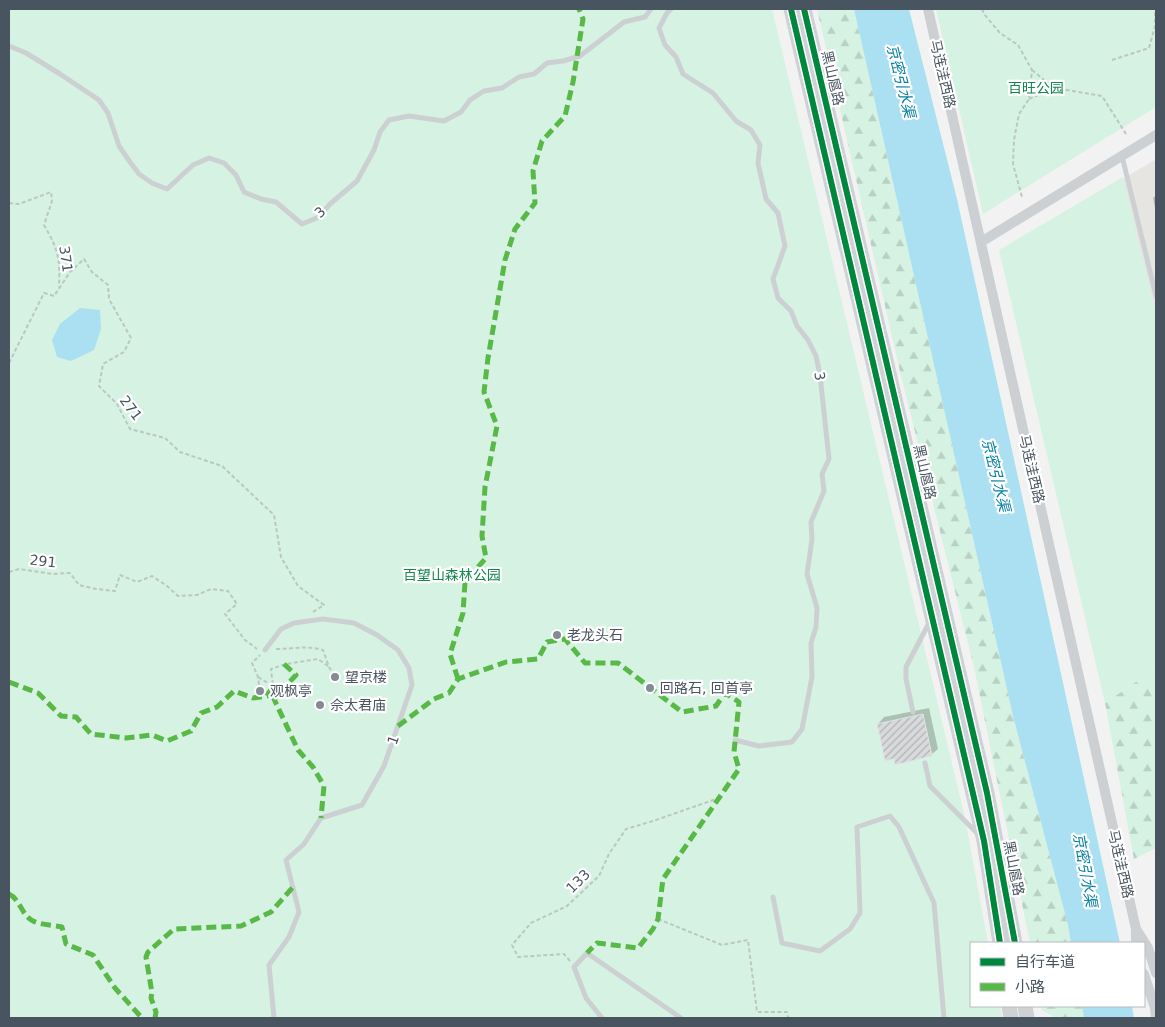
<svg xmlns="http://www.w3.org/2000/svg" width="1165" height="1027" font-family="'DejaVu Sans','Noto Sans SC',sans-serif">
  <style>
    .commercial { fill: #e6e5e1 }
    .forest { fill: url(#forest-firs) }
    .park { fill: #d6f2e2 }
    .water { fill: #aae0f1 }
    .shadow { fill: #0003 }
    .building { fill: url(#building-hatch); stroke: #e4e4e5 }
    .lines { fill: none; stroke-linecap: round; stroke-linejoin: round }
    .path { stroke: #bbc7c3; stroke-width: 2; stroke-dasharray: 4 2.5; stroke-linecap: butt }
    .service { stroke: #cdd0d3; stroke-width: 5 }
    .minor { stroke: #cdd0d3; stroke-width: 10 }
    .secondary { stroke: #ced2d5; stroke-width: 15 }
    .quiet { stroke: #58b947; stroke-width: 5; stroke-dasharray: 10 5; stroke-linecap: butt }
    .cycleway-casing { stroke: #fff; stroke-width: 9 }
    .cycleway { stroke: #00873e; stroke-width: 6 }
    .poi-dot { fill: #848b93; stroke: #fff; stroke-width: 2 }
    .labels { text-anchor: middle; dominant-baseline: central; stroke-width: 4.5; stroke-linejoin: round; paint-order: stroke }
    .street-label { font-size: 14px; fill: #485460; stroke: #fff }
    .park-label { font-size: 14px; fill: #14864f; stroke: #fff }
    .poi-label { font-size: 14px; fill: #485460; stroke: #fff; text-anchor: start }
    .water-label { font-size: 15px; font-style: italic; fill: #0880a4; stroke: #fff }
  </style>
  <defs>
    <pattern id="forest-firs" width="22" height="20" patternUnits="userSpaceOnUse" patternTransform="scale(1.25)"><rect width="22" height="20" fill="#d6f2e2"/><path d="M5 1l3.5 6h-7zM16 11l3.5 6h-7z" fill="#b9d1c4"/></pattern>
    <pattern id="building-hatch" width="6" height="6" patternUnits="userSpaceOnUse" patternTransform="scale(1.25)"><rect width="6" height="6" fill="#d9dadc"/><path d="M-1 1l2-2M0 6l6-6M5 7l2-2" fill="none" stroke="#b2b3b6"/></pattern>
  </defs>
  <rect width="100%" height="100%" fill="#f2f2f2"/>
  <path class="commercial" d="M 1156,159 L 1156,316 L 1123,179 Z"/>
  <path class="forest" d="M 817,9 L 854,9 L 1013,716 L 1068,925 L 1071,943 L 1030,943 L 974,667 L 902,380 Z
    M 1156,668 L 1156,848 L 1134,859 L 1105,703 Z
    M 1041,1006 L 1082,1006 L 1084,1018 L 1056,1018 L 1042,1010 Z"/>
  <path class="park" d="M 9,9 L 772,9 L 965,818 L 988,943 L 971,943 L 971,1006 L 1000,1006 L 1002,1018 L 9,1018 Z
    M 936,9 L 1156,9 L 1156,107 L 983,214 Z
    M 1123,177 L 1156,316 L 1156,668 L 1105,703 L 999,250 Z"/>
  <path class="water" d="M 854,9 L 909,9 L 957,199 L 1120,943 L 1071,943 L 1068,925 L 1013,716 Z
    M 80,308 L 100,310 L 101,329 L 94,350 L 71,361 L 57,357 L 52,340 L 60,324 Z
    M 1082,1006 L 1132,1006 L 1134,1018 L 1084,1018 Z"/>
  <path class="shadow" d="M 1156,195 L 1156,213 L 1153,198 Z
    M 929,708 L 938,749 L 931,755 L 895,757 L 878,724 L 884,717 Z"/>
  <path class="building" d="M 923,714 L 932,756 L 895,765 L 894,759 L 885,761 L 877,724 Z"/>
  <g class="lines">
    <path class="path" d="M 982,9 L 984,14 L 1000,33 L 1018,45 L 1032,70 L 1029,99 L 1019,114 L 1014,140 L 1013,164 L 1022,197
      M 1112,60 L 1149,48 L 1155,26 L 1155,9
      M 1032,70 L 1054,88
      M 1029,99 L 1055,88 L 1102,96 L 1126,134
      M 9,203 L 19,204 L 51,192 L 52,201 L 44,225 C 59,251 60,258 59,287
      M 9,363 L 44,293 L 54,296 L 70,272 L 84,259 L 92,272 L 108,285 L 109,299 L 131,338 L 124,352 L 103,364 L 99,386 L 117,404 L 130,429 L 165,438 L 180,452 L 222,466 L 274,515 L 281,557 L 298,586 L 324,605 L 313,612
      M 9,572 L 19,569 L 53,574 L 70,573 L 79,585 L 96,589 L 115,591 L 120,575 L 137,582 L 152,576 L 167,586 L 178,596 L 197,595 L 211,589 L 228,591 L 237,604 L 225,614 L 245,640 L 257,649
      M 276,649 C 294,649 305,645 323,650 L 329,667 L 335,677
      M 258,677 L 273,686 L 271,669 L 286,664 L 318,659 L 328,666
      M 260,691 L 258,677 L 252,663 L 260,655
      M 658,919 L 722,945 L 748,940 L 757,1012 L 787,1012 L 788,1018
      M 570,961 L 564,954 L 518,957 L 512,945 L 531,923 L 567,906 L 599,876 L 609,854 L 626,829 L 653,821 L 719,798"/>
    <path class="service" d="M 671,9 L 667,13 L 659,28 L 665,45 L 676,57 L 683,74 L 713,93 L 736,121 L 751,130 L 760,145 L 758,163 L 766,199 L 778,213 L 785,246 L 773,279 L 778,298 L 791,311 L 797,326 L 808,340 L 816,356 L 820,375 L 829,459 L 822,474 L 824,491 L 811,522 L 812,539 L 807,574 L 817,608 L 816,627 L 811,643 L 812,677 L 802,729 L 792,742 L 759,746 L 735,740
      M 9,46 L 26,53 L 60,74 L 99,100 L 108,113 L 119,146 L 130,162 L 139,174 L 152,183 L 167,189 L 193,165 L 209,158 L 224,163 L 236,175 L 244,192 L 261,199 L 276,202 L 302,224 L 319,217 L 330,204 L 357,181 L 374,150 L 380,132 L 389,120 L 409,116 L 444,121 L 461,112 L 470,100 L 484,91 L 502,88 L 519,77 L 534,74 L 547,63 L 563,61 L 580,56 L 624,22 L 645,17 L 651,9
      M 1122,156 L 1156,296
      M 265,650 L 281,629 L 294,623 L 323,619 L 354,623 L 377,635 L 398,650 L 409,668 L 412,685 L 384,766 L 362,805 L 321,818 L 304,844 L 286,860 L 299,912 L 289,937 L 269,965 L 274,1018
      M 913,712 L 906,679 L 906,667 L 929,623
      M 925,763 L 930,786 L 978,834
      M 773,897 L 782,943 L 820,951 L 850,929 L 860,913 L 857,827 L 890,816 L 899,827 L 934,903 L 944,1018
      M 602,1018 L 586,998 L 574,967 L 587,953 L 681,1018"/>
    <path class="minor" d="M 928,9 L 1136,929
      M 981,242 L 1156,135
      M 1136,943 L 1136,929 L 1148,948 L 1156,973
      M 1144,974 L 1155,1008 L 1156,1018"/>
    <path class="secondary" d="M 791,9 L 984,841 L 1000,943
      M 804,9 L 987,793 L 1015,943
      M 1009,1006 L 1011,1018
      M 1025,1006 L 1027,1018"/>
    <path class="quiet" d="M 284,664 L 296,675 L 274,699 L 298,750 L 313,767 L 324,786 L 321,818
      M 458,679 L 450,654 L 463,613 L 465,582 L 486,558 L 482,536 L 485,487 L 497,426 L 484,392 L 488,358 L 505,260 L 515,229 L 535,203 L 533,171 L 542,141 L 565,116 L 573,82 L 583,19 L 579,9
      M 9,682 L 38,693 L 61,716 L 76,717 L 91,734 L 126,738 L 152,735 L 167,741 L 191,731 L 201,713 L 217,707 L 234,691 L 253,698 L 267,696 L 273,686
      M 398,726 L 434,699 L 449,693 L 458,679 L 506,662 L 538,659 L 547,642 L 565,639 L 585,663 L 618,663 L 682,712 L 716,706 L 725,693 L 739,702 L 734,752 L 739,769 L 663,879 L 658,919 L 653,929 L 638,948 L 597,943 L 587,953
      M 9,894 C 20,899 22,916 33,921 C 41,925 53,925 62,927 L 66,944 L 93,955 L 115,988 L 142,1018
      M 155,1018 L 156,1012 L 151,998 L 152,993 L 146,957 L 148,952 L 174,929 L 241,926 L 271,912 L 293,887"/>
    <g class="cycleway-casing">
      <path id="cycleway" d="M 791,9 L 984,841 L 1000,943
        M 804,9 L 987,793 L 1015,943"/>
    </g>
    <use href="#cycleway" class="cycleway"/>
  </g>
  <g class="poi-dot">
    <circle cx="557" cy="635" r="5"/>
    <circle cx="335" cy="677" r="5"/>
    <circle cx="650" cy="688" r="5"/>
    <circle cx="260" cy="691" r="5"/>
    <circle cx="320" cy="705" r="5"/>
  </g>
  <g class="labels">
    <g class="street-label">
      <text transform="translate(943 74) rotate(77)">马连洼西路</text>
      <text transform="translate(833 78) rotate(77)">黑山扈路</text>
      <text transform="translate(320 212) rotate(-42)">3</text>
      <text transform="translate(66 259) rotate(82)">371</text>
      <text transform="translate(820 376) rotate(81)">3</text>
      <text transform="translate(131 408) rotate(53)">271</text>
      <text transform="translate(1032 469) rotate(77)">马连洼西路</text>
      <text transform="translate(925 472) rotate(77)">黑山扈路</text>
      <text transform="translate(43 561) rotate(6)">291</text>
      <text transform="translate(393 740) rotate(-71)">1</text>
      <text transform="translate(1121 864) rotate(77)">马连洼西路</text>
      <text transform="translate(1014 868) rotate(79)">黑山扈路</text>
      <text transform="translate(578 881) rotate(-45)">133</text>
    </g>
    <g class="park-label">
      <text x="1036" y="88">百旺公园</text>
      <text x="452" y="575">百望山森林公园</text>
    </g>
    <g class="poi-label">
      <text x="567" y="635">老龙头石</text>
      <text x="345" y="677">望京楼</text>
      <text x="660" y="688">回路石, 回首亭</text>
      <text x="270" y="691">观枫亭</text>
      <text x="330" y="705">佘太君庙</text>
    </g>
    <g class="water-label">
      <text transform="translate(901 81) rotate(76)">京密引水渠</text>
      <text transform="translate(996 475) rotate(76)">京密引水渠</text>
      <text transform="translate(1085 870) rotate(80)">京密引水渠</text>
    </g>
  </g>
  <rect width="1165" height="1027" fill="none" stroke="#485460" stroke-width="20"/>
  <rect x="970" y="942" width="175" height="65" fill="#ffffff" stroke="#b6bbbf"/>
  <rect x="980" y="958" width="25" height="8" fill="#00873e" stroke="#b6bbbf"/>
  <text x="1015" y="967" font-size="15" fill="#485460">自行车道</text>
  <rect x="980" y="983" width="25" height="8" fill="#58b947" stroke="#b6bbbf"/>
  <text x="1015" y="992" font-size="15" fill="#485460">小路</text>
</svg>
